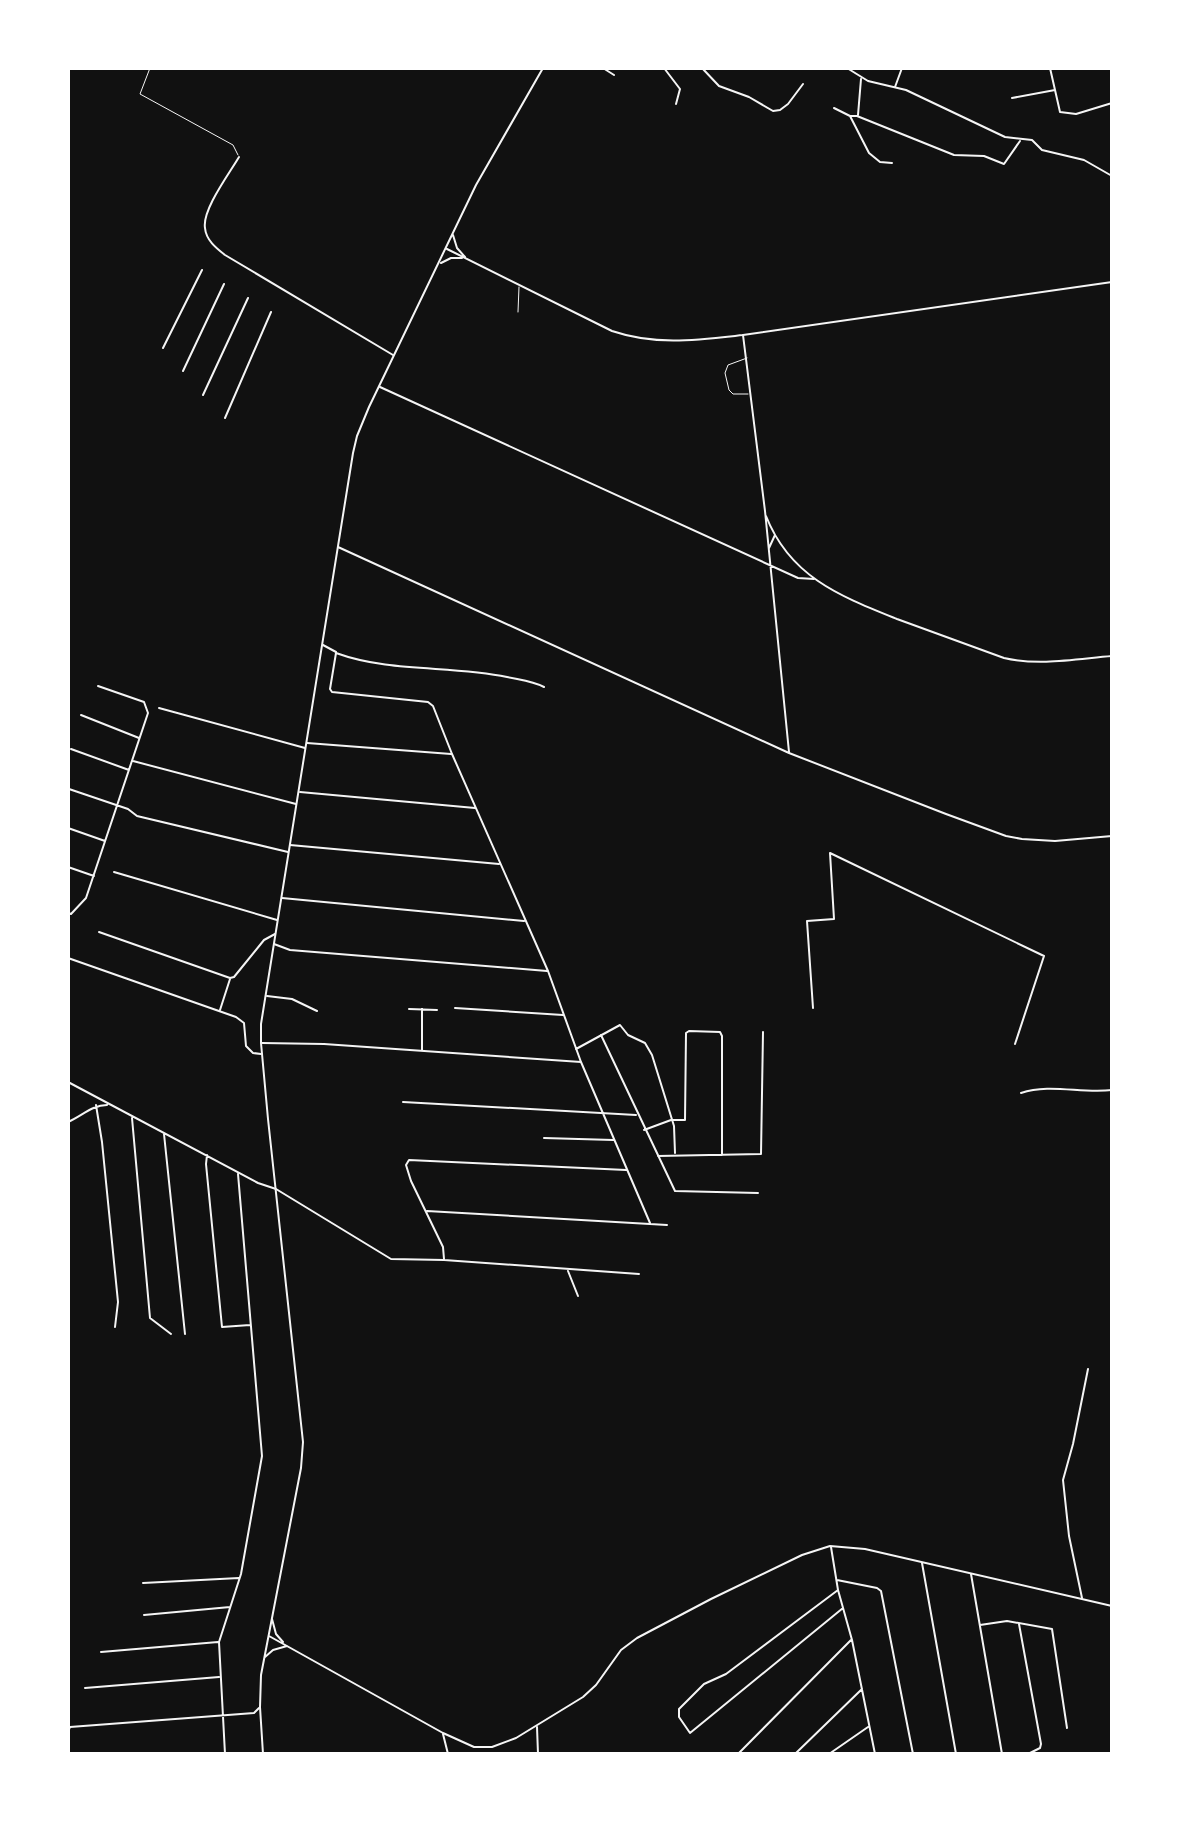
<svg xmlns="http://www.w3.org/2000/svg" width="1180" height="1822" font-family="'Roboto Condensed',sans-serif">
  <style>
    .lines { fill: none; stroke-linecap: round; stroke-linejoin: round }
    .service { stroke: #f5f5f5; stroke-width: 1 }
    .minor { stroke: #f5f5f5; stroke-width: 2 }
    .tertiary { stroke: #f5f5f5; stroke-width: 2 }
  </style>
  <rect width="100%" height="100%" fill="#111"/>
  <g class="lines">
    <path class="service" d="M 150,68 L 140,94 L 233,145 L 238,155
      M 518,312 L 519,287
      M 747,358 L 728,365 L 725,373 L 729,390 L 733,394 L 748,394"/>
    <path class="minor" d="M 603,68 L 614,75
      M 664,68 L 680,89 L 676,104
      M 702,68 L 719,86 L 749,97 L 773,111 L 780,110 L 788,104 L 803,84
      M 847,68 L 868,81 L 906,90 L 1005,137 L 1032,140 L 1042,150 L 1084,160 L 1112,176
      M 993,68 L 997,69
      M 1050,68 L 1060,112 L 1076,114 L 1112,103
      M 1112,68 L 1112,69
      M 895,87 L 902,68
      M 1012,98 L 1055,90
      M 834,108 L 850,116 L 857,116 L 954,155 L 984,156 L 1004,164 L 1020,141
      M 858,115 L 861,79
      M 850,116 L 869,153 L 880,162 L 892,163
      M 239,157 C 229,174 202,210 205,228 C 206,240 216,248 225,255 L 393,355
      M 743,335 L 765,511 L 789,752
      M 163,348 L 202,270
      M 183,371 L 224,284
      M 380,387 L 798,578 L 814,579
      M 203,395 L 248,298
      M 225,418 L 271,312
      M 766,516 C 790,577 840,596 897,619 C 932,632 968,645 1004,658 C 1039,666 1076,659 1112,656
      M 338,547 L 789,753 L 946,814 L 1006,836 L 1022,839 L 1055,841 L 1112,836
      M 769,548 L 775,535
      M 323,645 L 336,652
      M 544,687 C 532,681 520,680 507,677 C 451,665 391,673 336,653 L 330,689 L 332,692 L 428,702 L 433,706 L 452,754 L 548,971 L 581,1062 L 650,1223
      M 159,708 L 305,748
      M 81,715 L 139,738
      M 307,743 L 451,754
      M 71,749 L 129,770
      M 133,761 L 296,804
      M 69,789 L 128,809 L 137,816 L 288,852
      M 300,792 L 475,808
      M 68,828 L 105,841
      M 290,845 L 499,864
      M 68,867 L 94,876
      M 114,872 L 277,920
      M 282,898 L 524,921
      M 68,913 L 71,914 L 86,898 L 148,713 L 144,702 L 98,686
      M 99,932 L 230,978 L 234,977 L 264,940 L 275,934
      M 274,944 L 290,950 L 547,971
      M 68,958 L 236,1017 L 244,1023 L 246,1046 L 253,1053 L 261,1054
      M 267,996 L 292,999 L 317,1011
      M 455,1008 L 563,1015
      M 813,1008 L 807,921 L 834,919 L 830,853 L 1044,956 L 1015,1044
      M 409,1009 L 437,1010
      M 422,1009 L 422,1050
      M 220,1010 L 230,979
      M 601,1035 L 675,1191 L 758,1193
      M 262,1043 L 324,1044 L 581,1062
      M 576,1049 L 620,1025 L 628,1035 L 645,1043 L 652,1055 L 674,1126 L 675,1153
      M 68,1082 L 258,1183 L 276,1189 L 391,1259 L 444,1260 L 639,1274
      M 1021,1093 C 1050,1083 1082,1094 1112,1090
      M 403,1102 L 636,1115
      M 96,1105 L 102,1142 L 118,1302 L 115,1327
      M 132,1118 L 150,1318 L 171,1334
      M 68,1122 C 82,1116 92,1105 107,1105
      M 644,1130 L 671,1120 L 685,1120 L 686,1033 L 689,1031 L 720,1032 L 722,1036 L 722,1155
      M 164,1134 L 185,1334
      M 544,1138 L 613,1140
      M 207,1155 L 206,1164 L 222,1327 L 250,1325
      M 658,1156 L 761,1154 L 763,1032
      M 427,1211 L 667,1225
      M 444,1259 L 443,1247 L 411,1181 L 406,1165 L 409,1160 L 626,1170
      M 568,1271 L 578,1296
      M 831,1547 L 838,1590 L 852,1640 L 875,1754
      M 922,1563 L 956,1754
      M 971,1574 L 1002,1754
      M 837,1580 L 877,1588 L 881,1591 L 913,1754
      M 143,1583 L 239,1578
      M 838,1590 L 726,1674 L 704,1684 L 679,1709 L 679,1717 L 690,1733 L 843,1608
      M 1082,1598 L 1069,1536 L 1063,1480 L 1073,1444 L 1088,1369
      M 144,1615 L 230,1607
      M 1019,1624 L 1041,1744 L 1040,1748 L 1028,1754
      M 980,1625 L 1007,1621 L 1052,1629 L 1067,1728
      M 101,1652 L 218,1642
      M 85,1688 L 219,1677
      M 537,1727 L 538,1754
      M 68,1732 L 70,1727 L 254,1713 L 259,1708
      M 443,1734 L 448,1754
      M 225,1754 L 219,1642 L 241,1574 L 262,1456 L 238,1174
      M 738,1754 L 851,1640
      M 795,1754 L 862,1689
      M 829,1754 L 868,1727"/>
    <path class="tertiary" d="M 453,235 L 457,248 L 465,257
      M 447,249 L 612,331 C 656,346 698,340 743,335 L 1112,282
      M 441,263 L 451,258 L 462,258
      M 272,1619 L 276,1634 L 283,1642
      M 269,1636 L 443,1733 L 474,1747 L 492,1747 L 516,1738 L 583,1697 L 596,1685 L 621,1650 L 637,1638 L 711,1599 L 802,1555 L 830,1546 L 865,1549 L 1112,1606
      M 265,1657 L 273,1650 L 287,1646
      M 263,1754 L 260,1707 L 261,1675 L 301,1468 L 303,1442 L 268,1119 L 261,1043 L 261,1024 L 353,453 L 357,436 L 369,407 L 476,185 L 543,68"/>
  </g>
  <rect width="1180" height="1822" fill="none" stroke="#ffffff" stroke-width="140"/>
</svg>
